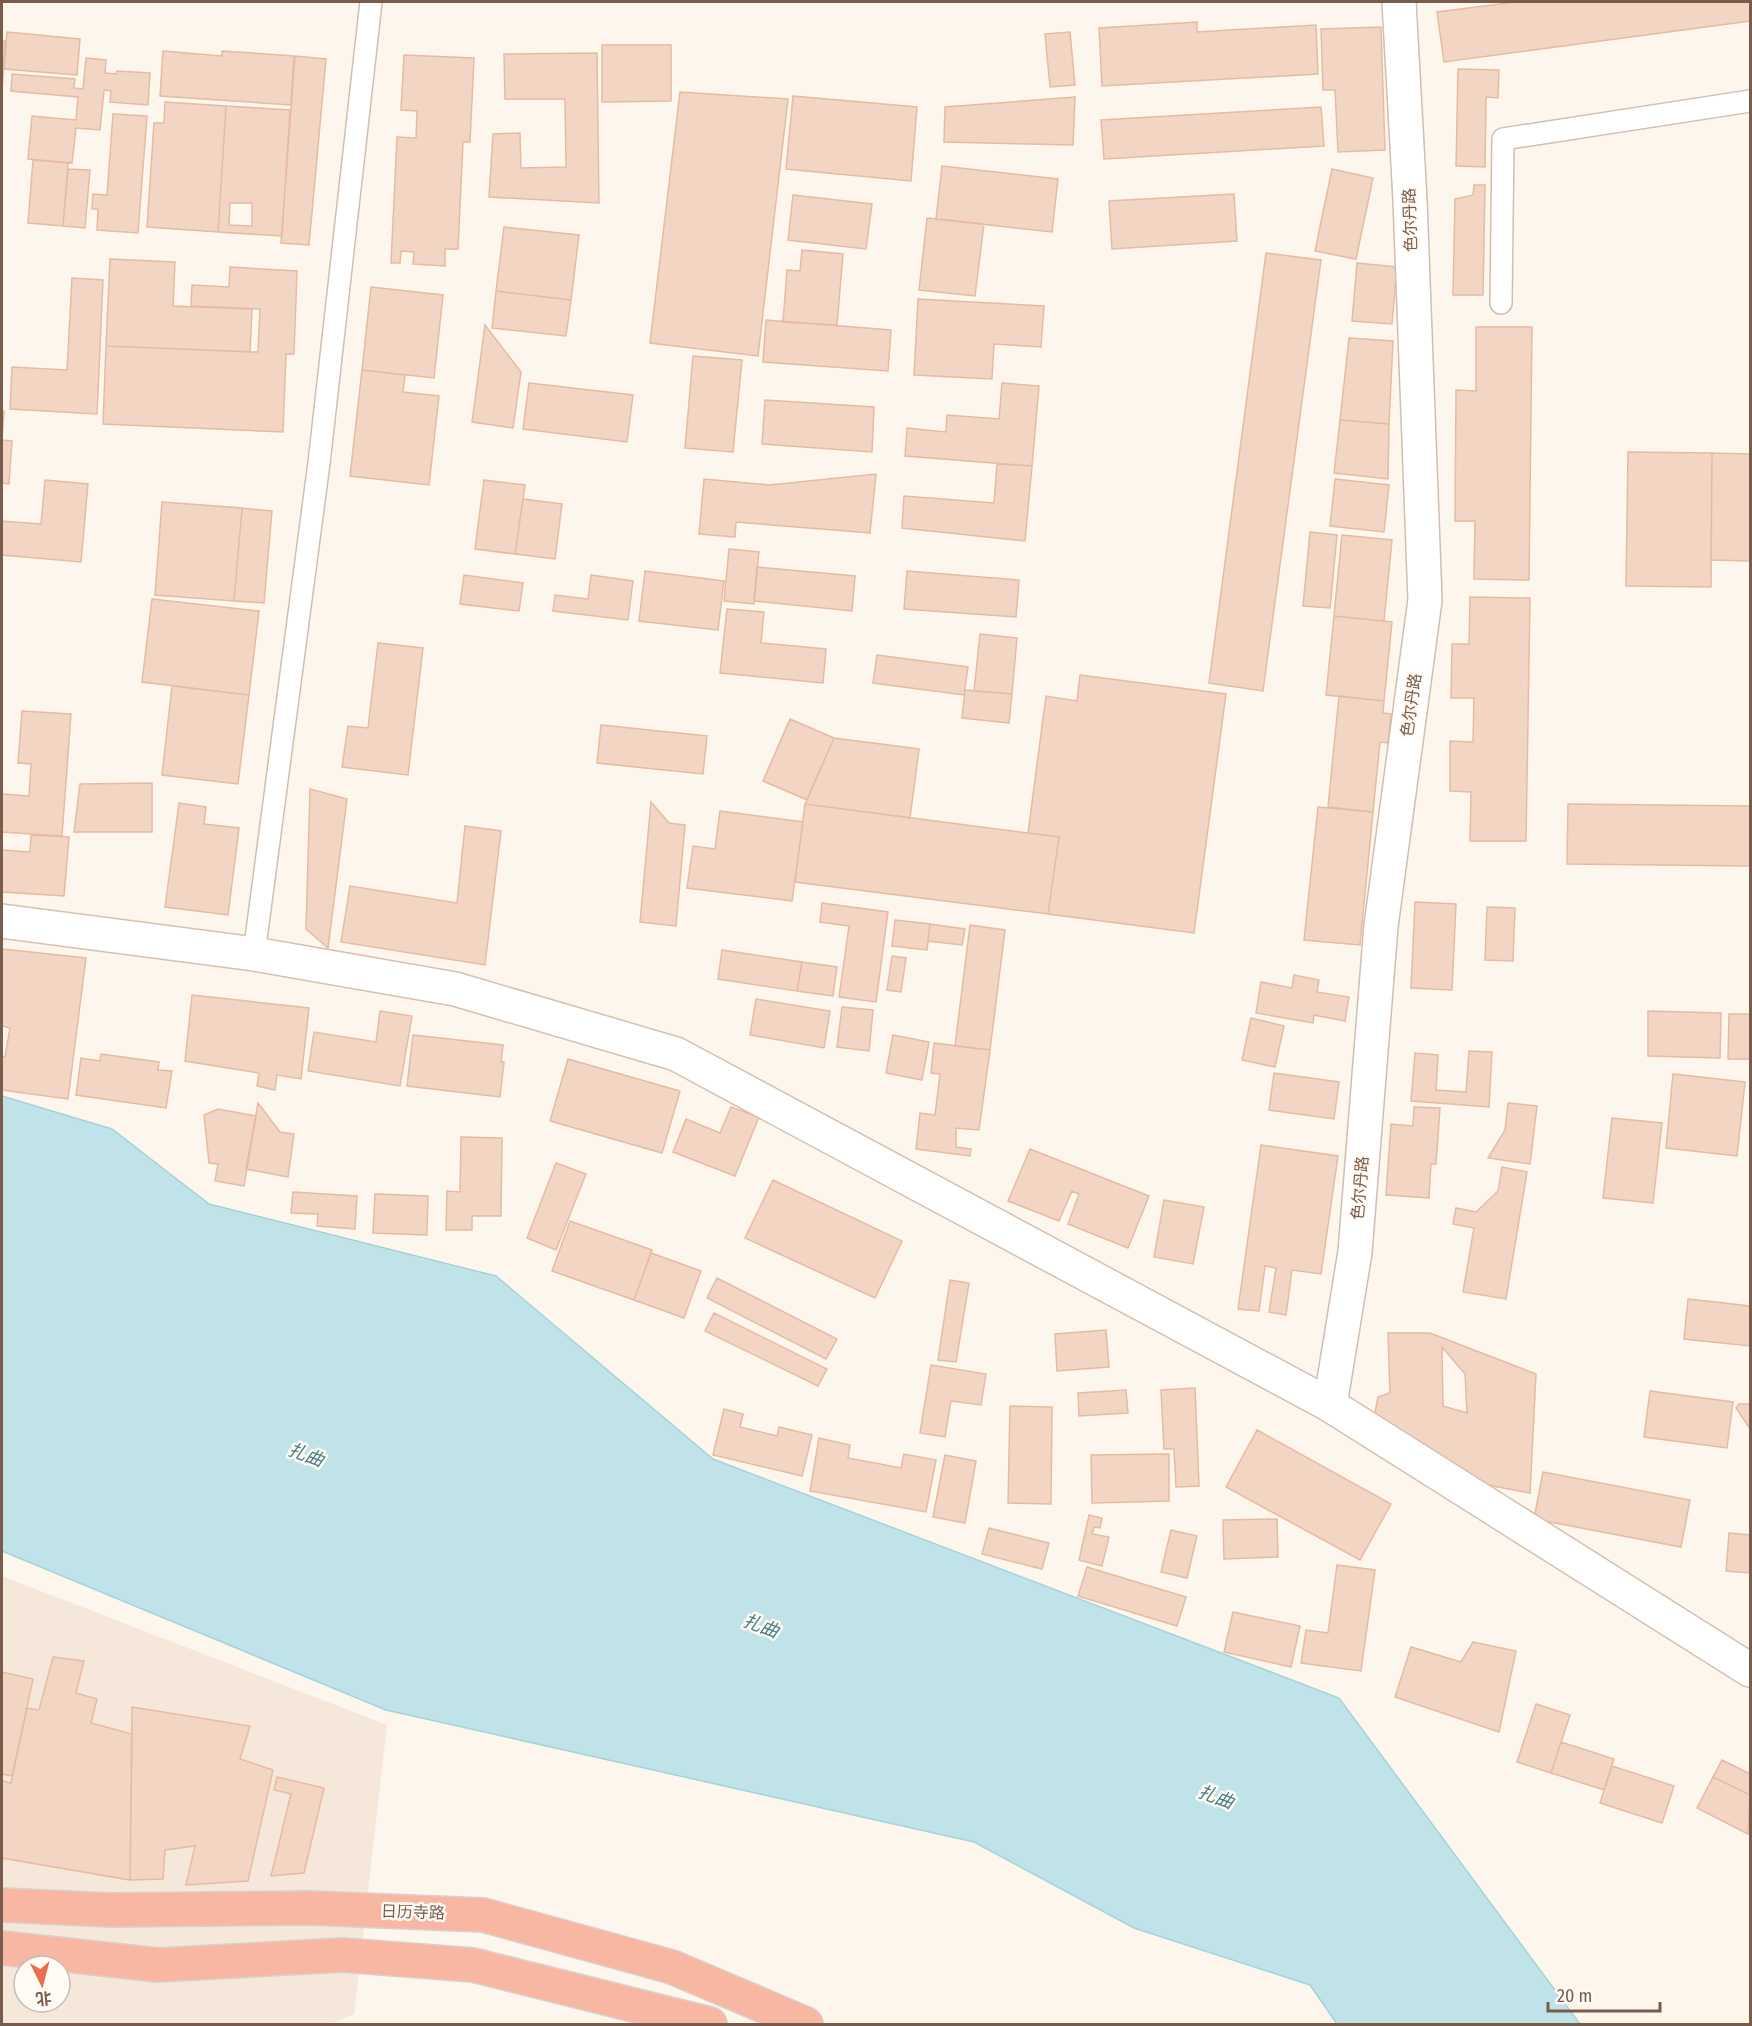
<svg xmlns="http://www.w3.org/2000/svg" width="1752" height="2026" font-family="'Fira Sans Condensed','Noto Sans SC',sans-serif">
  <style>
    .residential { fill: #f5e8da; fill-rule: evenodd }
    .water { fill: #bfe3e8; stroke: #a5d3da; stroke-width: 1.5 }
    .building { fill: #f3d5c3; stroke: #e6bba3; stroke-width: 1.5; fill-rule: evenodd }
    .lines { fill: none; stroke-linecap: round; stroke-linejoin: round }
    .lane-casing { stroke: #d1beb0; stroke-width: 24 }
    .street-casing { stroke: #d1beb0; stroke-width: 36 }
    .secondary-casing { stroke: #d6c0b0; stroke-width: 36 }
    .highway-casing { stroke: #dad1cd; stroke-width: 36 }
    .lane { stroke: #fff; stroke-width: 21 }
    .street { stroke: #fff; stroke-width: 33 }
    .secondary { stroke: #fff; stroke-width: 33 }
    .highway { stroke: #f7b7a3; stroke-width: 33 }
    .labels { text-anchor: middle; dominant-baseline: central; stroke-width: 5; stroke-linejoin: round; paint-order: stroke }
    .street-label { font-size: 16px; fill: #7a5c4d; stroke: #fffaf3 }
    .water-label { font-size: 18px; font-style: italic; fill: #437c86; stroke: #fffaf3 }
  </style>
  <rect width="100%" height="100%" fill="#fdf6ec"/>
  <path class="residential" d="M 2,1576 L 387,1725 L 354,2014 L 331,2024 L 2,2024 ZM 24,1966 L 60,1966 L 60,2002 L 24,2002 Z"/>
  <path class="water" d="M 2,1096 L 112,1129 L 209,1204 L 496,1276 L 713,1459 L 1339,1698 L 1580,2024 L 1337,2024 L 1310,1985 L 1134,1928 L 974,1842 L 386,1710 L 2,1551 Z"/>
  <path class="building" d="M 1516,2 L 1750,2 L 1750,21 L 1444,62 L 1437,12 Z
    M 1197,22 L 1197,32 L 1316,25 L 1318,74 L 1102,86 L 1099,28 Z
    M 1381,27 L 1385,150 L 1338,152 L 1335,90 L 1323,90 L 1321,29 Z
    M 7,32 L 80,39 L 77,75 L 4,69 Z
    M 1070,32 L 1075,85 L 1050,87 L 1045,34 Z
    M 2,41 L 5,41 L 2,94 Z
    M 602,45 L 671,45 L 671,101 L 602,102 Z
    M 163,51 L 222,56 L 222,51 L 294,56 L 291,105 L 160,96 Z
    M 597,53 L 599,203 L 489,197 L 493,134 L 520,133 L 521,168 L 566,167 L 565,99 L 505,99 L 504,54 Z
    M 404,55 L 474,58 L 470,142 L 463,142 L 458,249 L 445,249 L 445,266 L 413,264 L 414,252 L 401,251 L 400,263 L 391,263 L 397,137 L 416,138 L 417,111 L 401,110 Z
    M 295,56 L 326,59 L 309,245 L 281,243 Z
    M 86,58 L 106,60 L 105,73 L 116,74 L 117,71 L 150,73 L 148,105 L 110,102 L 111,91 L 104,90 L 100,130 L 76,128 L 72,163 L 28,159 L 32,116 L 76,120 L 78,97 L 11,91 L 12,74 L 75,79 L 74,88 L 83,89 Z
    M 1458,69 L 1499,70 L 1498,98 L 1486,97 L 1485,167 L 1456,166 Z
    M 680,92 L 788,99 L 758,356 L 650,343 Z
    M 793,96 L 917,107 L 911,181 L 786,169 Z
    M 1075,97 L 1073,145 L 944,142 L 945,107 Z
    M 165,102 L 226,106 L 218,232 L 147,227 L 154,123 L 164,123 Z
    M 226,106 L 290,110 L 282,236 L 218,232 ZM 230,203 L 252,203 L 252,226 L 229,225 Z
    M 1321,107 L 1324,146 L 1104,159 L 1101,120 Z
    M 113,114 L 147,116 L 138,233 L 97,230 L 98,209 L 92,209 L 93,194 L 107,195 Z
    M 33,160 L 68,163 L 63,226 L 28,223 Z
    M 942,166 L 1058,179 L 1052,232 L 936,219 Z
    M 68,169 L 90,170 L 85,228 L 63,226 Z
    M 1332,169 L 1373,178 L 1356,259 L 1315,251 Z
    M 1474,185 L 1485,185 L 1483,295 L 1453,295 L 1455,199 L 1473,195 Z
    M 1234,194 L 1237,241 L 1112,249 L 1109,201 Z
    M 793,195 L 872,204 L 866,249 L 788,240 Z
    M 927,218 L 984,224 L 975,296 L 919,290 Z
    M 504,227 L 579,235 L 571,300 L 496,291 Z
    M 802,250 L 843,254 L 837,325 L 783,322 L 787,270 L 800,271 Z
    M 1266,253 L 1321,260 L 1263,691 L 1209,683 Z
    M 110,259 L 175,262 L 173,306 L 252,309 L 250,352 L 106,346 Z
    M 1357,263 L 1397,267 L 1392,324 L 1352,321 Z
    M 230,267 L 297,271 L 294,354 L 286,354 L 283,432 L 103,424 L 106,346 L 258,352 L 260,309 L 191,306 L 192,285 L 229,287 Z
    M 72,278 L 103,280 L 97,414 L 10,409 L 12,367 L 67,370 Z
    M 371,287 L 443,295 L 434,378 L 362,370 Z
    M 496,291 L 571,300 L 566,336 L 492,328 Z
    M 918,299 L 1044,306 L 1041,347 L 994,344 L 992,379 L 914,375 Z
    M 766,320 L 891,330 L 888,371 L 763,362 Z
    M 485,325 L 521,372 L 513,428 L 472,422 Z
    M 1476,327 L 1532,327 L 1529,580 L 1474,579 L 1475,521 L 1455,521 L 1456,390 L 1476,391 Z
    M 1349,338 L 1393,341 L 1389,424 L 1340,420 Z
    M 693,356 L 742,360 L 733,452 L 685,448 Z
    M 362,370 L 405,375 L 403,392 L 439,396 L 429,485 L 350,476 Z
    M 529,383 L 633,395 L 627,442 L 523,429 Z
    M 1002,383 L 1039,386 L 1032,466 L 905,456 L 907,428 L 946,432 L 947,415 L 999,419 Z
    M 765,400 L 874,407 L 872,452 L 762,444 Z
    M 2,411 L 4,411 L 2,440 L 12,441 L 9,484 L 2,483 Z
    M 1340,420 L 1389,424 L 1388,479 L 1334,473 Z
    M 1628,452 L 1712,453 L 1711,587 L 1626,586 Z
    M 1712,453 L 1750,454 L 1750,561 L 1711,560 Z
    M 997,464 L 1032,466 L 1025,541 L 902,528 L 904,496 L 994,503 Z
    M 876,474 L 870,533 L 736,522 L 735,537 L 699,534 L 704,479 L 769,485 Z
    M 1335,479 L 1389,485 L 1384,532 L 1330,526 Z
    M 45,480 L 88,484 L 81,562 L 2,555 L 2,521 L 41,524 Z
    M 484,480 L 525,485 L 515,554 L 475,549 Z
    M 523,499 L 562,504 L 555,559 L 515,554 Z
    M 162,502 L 242,508 L 234,601 L 155,595 Z
    M 242,508 L 272,511 L 264,603 L 234,601 Z
    M 1310,532 L 1337,535 L 1330,608 L 1303,606 Z
    M 1342,535 L 1392,540 L 1384,621 L 1334,616 Z
    M 729,549 L 759,552 L 754,604 L 724,601 Z
    M 757,567 L 855,576 L 852,611 L 754,601 Z
    M 645,571 L 724,581 L 718,630 L 639,621 Z
    M 907,571 L 1019,580 L 1016,617 L 904,609 Z
    M 464,575 L 523,583 L 519,611 L 460,604 Z
    M 591,575 L 633,581 L 628,620 L 553,611 L 555,595 L 588,599 Z
    M 1470,597 L 1530,598 L 1526,841 L 1470,841 L 1471,792 L 1450,791 L 1450,741 L 1473,742 L 1474,698 L 1451,698 L 1452,644 L 1469,644 Z
    M 152,599 L 259,611 L 249,695 L 142,682 Z
    M 727,609 L 764,612 L 761,643 L 826,649 L 823,683 L 720,673 Z
    M 1334,616 L 1392,622 L 1384,701 L 1326,695 Z
    M 980,634 L 1017,638 L 1012,694 L 974,691 Z
    M 378,643 L 423,648 L 408,775 L 342,767 L 348,726 L 368,728 Z
    M 877,655 L 968,667 L 964,695 L 873,683 Z
    M 1080,675 L 1226,694 L 1194,933 L 1048,914 L 1059,837 L 1028,833 L 1046,696 L 1077,701 Z
    M 172,686 L 249,695 L 238,784 L 162,775 Z
    M 965,690 L 1012,694 L 1009,723 L 962,718 Z
    M 1339,696 L 1384,701 L 1383,713 L 1391,714 L 1388,743 L 1380,742 L 1373,812 L 1328,807 Z
    M 22,711 L 71,714 L 62,836 L 2,832 L 2,794 L 29,796 L 31,764 L 18,763 Z
    M 790,719 L 834,738 L 807,800 L 763,781 Z
    M 601,725 L 707,736 L 703,774 L 597,763 Z
    M 834,738 L 919,749 L 910,818 L 805,804 Z
    M 152,783 L 152,832 L 74,832 L 80,784 Z
    M 310,789 L 347,799 L 328,948 L 306,929 Z
    M 651,802 L 669,823 L 685,825 L 676,926 L 640,922 Z
    M 179,803 L 206,807 L 204,824 L 239,828 L 228,915 L 165,907 Z
    M 805,804 L 1059,837 L 1048,914 L 795,882 Z
    M 1568,804 L 1750,806 L 1750,866 L 1567,864 Z
    M 1318,807 L 1373,812 L 1360,945 L 1304,940 Z
    M 720,811 L 803,822 L 792,901 L 687,888 L 693,846 L 715,849 Z
    M 465,826 L 501,831 L 485,965 L 341,942 L 350,886 L 457,903 Z
    M 31,835 L 69,837 L 64,896 L 2,892 L 2,850 L 30,852 Z
    M 1415,902 L 1456,904 L 1452,990 L 1411,988 Z
    M 822,903 L 888,912 L 876,1002 L 839,997 L 849,926 L 820,922 Z
    M 1487,907 L 1515,908 L 1513,961 L 1485,960 Z
    M 895,920 L 930,924 L 927,950 L 892,946 Z
    M 930,924 L 965,929 L 962,945 L 928,941 Z
    M 970,925 L 1005,930 L 990,1050 L 955,1046 Z
    M 2,949 L 86,958 L 68,1099 L 2,1090 L 2,1056 L 5,1057 L 10,1028 L 2,1026 Z
    M 722,950 L 802,962 L 797,991 L 718,979 Z
    M 892,956 L 906,958 L 901,992 L 887,990 Z
    M 802,962 L 837,967 L 833,996 L 797,991 Z
    M 1294,975 L 1319,980 L 1317,992 L 1349,997 L 1345,1021 L 1314,1015 L 1313,1023 L 1256,1013 L 1261,982 L 1292,988 Z
    M 192,995 L 309,1008 L 301,1079 L 277,1075 L 275,1090 L 257,1086 L 259,1073 L 185,1061 Z
    M 756,999 L 830,1011 L 824,1048 L 750,1035 Z
    M 842,1007 L 873,1010 L 869,1051 L 837,1047 Z
    M 380,1011 L 412,1016 L 400,1086 L 308,1071 L 314,1032 L 376,1042 Z
    M 1648,1011 L 1721,1013 L 1720,1058 L 1648,1056 Z
    M 1729,1014 L 1750,1014 L 1750,1059 L 1728,1059 Z
    M 1251,1018 L 1284,1026 L 1275,1067 L 1242,1060 Z
    M 413,1035 L 503,1045 L 501,1062 L 504,1062 L 500,1097 L 407,1086 Z
    M 893,1035 L 929,1042 L 922,1080 L 886,1073 Z
    M 934,1043 L 990,1050 L 979,1130 L 956,1128 L 956,1147 L 971,1149 L 970,1156 L 916,1149 L 920,1113 L 935,1115 L 940,1074 L 931,1073 Z
    M 1469,1051 L 1492,1052 L 1489,1107 L 1411,1101 L 1415,1053 L 1438,1055 L 1436,1090 L 1466,1092 Z
    M 101,1054 L 159,1062 L 158,1070 L 172,1071 L 166,1108 L 76,1095 L 81,1058 L 100,1061 Z
    M 568,1059 L 680,1091 L 662,1153 L 550,1121 Z
    M 1274,1073 L 1339,1082 L 1334,1119 L 1269,1110 Z
    M 1673,1074 L 1745,1082 L 1737,1156 L 1666,1148 Z
    M 258,1103 L 280,1132 L 294,1134 L 288,1177 L 246,1169 Z
    M 1508,1103 L 1537,1106 L 1530,1164 L 1488,1158 L 1505,1130 Z
    M 731,1107 L 759,1117 L 735,1176 L 673,1152 L 686,1119 L 720,1133 Z
    M 1414,1107 L 1440,1108 L 1436,1164 L 1431,1164 L 1429,1198 L 1386,1195 L 1391,1124 L 1413,1126 Z
    M 218,1109 L 256,1116 L 244,1186 L 215,1181 L 218,1164 L 209,1163 L 204,1115 Z
    M 1612,1118 L 1662,1123 L 1653,1203 L 1603,1198 Z
    M 461,1137 L 502,1138 L 501,1216 L 472,1216 L 472,1230 L 446,1230 L 447,1191 L 460,1192 Z
    M 1261,1145 L 1338,1156 L 1321,1274 L 1292,1270 L 1286,1315 L 1269,1312 L 1276,1268 L 1265,1266 L 1259,1311 L 1238,1309 Z
    M 1030,1149 L 1149,1196 L 1128,1248 L 1068,1224 L 1079,1194 L 1072,1191 L 1059,1221 L 1008,1201 Z
    M 556,1163 L 586,1174 L 556,1250 L 527,1238 Z
    M 1502,1167 L 1527,1172 L 1506,1299 L 1463,1292 L 1474,1228 L 1453,1224 L 1456,1208 L 1476,1212 L 1498,1191 Z
    M 773,1180 L 902,1241 L 875,1298 L 745,1238 Z
    M 293,1192 L 357,1196 L 355,1229 L 317,1226 L 318,1214 L 291,1213 Z
    M 375,1194 L 428,1196 L 427,1235 L 373,1233 Z
    M 1164,1200 L 1204,1207 L 1193,1264 L 1154,1257 Z
    M 570,1221 L 652,1250 L 634,1300 L 552,1271 Z
    M 651,1253 L 701,1271 L 684,1318 L 634,1300 Z
    M 717,1278 L 837,1339 L 826,1359 L 707,1298 Z
    M 950,1280 L 969,1283 L 956,1362 L 938,1360 Z
    M 1688,1299 L 1750,1306 L 1750,1346 L 1684,1339 Z
    M 714,1313 L 827,1369 L 818,1386 L 705,1331 Z
    M 1106,1330 L 1109,1367 L 1057,1371 L 1055,1334 Z
    M 1388,1333 L 1430,1333 L 1536,1374 L 1530,1493 L 1476,1483 L 1373,1422 L 1378,1397 L 1390,1393 ZM 1442,1347 L 1465,1374 L 1467,1413 L 1443,1406 Z
    M 931,1365 L 986,1374 L 981,1405 L 951,1401 L 945,1437 L 920,1433 Z
    M 1195,1388 L 1199,1486 L 1176,1487 L 1174,1449 L 1164,1449 L 1161,1390 Z
    M 1126,1390 L 1128,1413 L 1079,1416 L 1078,1393 Z
    M 1650,1391 L 1733,1402 L 1727,1448 L 1644,1437 Z
    M 1739,1404 L 1750,1404 L 1750,1429 L 1736,1408 Z
    M 1010,1406 L 1052,1407 L 1051,1504 L 1008,1503 Z
    M 724,1409 L 743,1414 L 740,1427 L 777,1436 L 779,1427 L 812,1435 L 802,1476 L 713,1455 Z
    M 1257,1430 L 1391,1504 L 1360,1560 L 1226,1487 Z
    M 819,1438 L 850,1445 L 848,1458 L 901,1468 L 904,1454 L 936,1460 L 926,1512 L 810,1491 Z
    M 1169,1454 L 1169,1501 L 1092,1503 L 1091,1455 Z
    M 945,1455 L 976,1461 L 965,1523 L 933,1517 Z
    M 1543,1472 L 1690,1500 L 1681,1547 L 1534,1519 Z
    M 1089,1515 L 1102,1518 L 1100,1528 L 1094,1527 L 1092,1534 L 1109,1537 L 1102,1566 L 1079,1560 Z
    M 1277,1519 L 1278,1557 L 1224,1559 L 1223,1520 Z
    M 989,1528 L 1049,1543 L 1042,1569 L 982,1554 Z
    M 1171,1530 L 1197,1536 L 1187,1578 L 1161,1572 Z
    M 1729,1533 L 1750,1535 L 1750,1573 L 1726,1571 Z
    M 1337,1565 L 1375,1570 L 1361,1671 L 1301,1663 L 1306,1630 L 1328,1633 Z
    M 1087,1567 L 1186,1597 L 1177,1626 L 1078,1596 Z
    M 1233,1612 L 1300,1626 L 1291,1667 L 1224,1652 Z
    M 1473,1642 L 1516,1651 L 1499,1732 L 1395,1697 L 1411,1647 L 1461,1662 Z
    M 53,1657 L 84,1661 L 76,1693 L 97,1699 L 91,1723 L 132,1734 L 130,1880 L 2,1858 L 2,1781 L 11,1783 L 27,1708 L 39,1710 Z
    M 2,1672 L 33,1679 L 12,1776 L 2,1774 Z
    M 1536,1704 L 1570,1715 L 1551,1773 L 1517,1762 Z
    M 132,1707 L 250,1726 L 240,1759 L 273,1770 L 248,1881 L 186,1885 L 195,1846 L 165,1850 L 163,1879 L 130,1880 Z
    M 1561,1742 L 1614,1759 L 1604,1790 L 1551,1773 Z
    M 1722,1760 L 1750,1774 L 1750,1795 L 1713,1777 Z
    M 1612,1766 L 1674,1786 L 1662,1823 L 1600,1803 Z
    M 277,1777 L 324,1788 L 304,1873 L 271,1876 L 291,1794 L 274,1790 Z
    M 1713,1777 L 1750,1795 L 1748,1834 L 1697,1808 Z"/>
  <g class="lines">
    <g class="lane-casing">
      <path id="lane" d="M 1501,303 L 1503,139 L 1750,101
        M 254,954 L 319,463 L 371,2"/>
    </g>
    <g class="street-casing">
      <path id="street" d="M 1330,1405 L 1355,1252 L 1381,926 L 1425,600 L 1410,200 L 1399,2"/>
    </g>
    <g class="secondary-casing">
      <path id="secondary" d="M 2,921 L 254,954 L 455,989 L 676,1054 L 1330,1405 L 1750,1670"/>
    </g>
    <g class="highway-casing">
      <path id="highway" d="M 2,1905 L 111,1910 L 311,1908 L 483,1915 L 672,1967 L 806,2024
        M 2,1948 L 158,1965 L 343,1955 L 473,1965 L 710,2024"/>
    </g>
    <use href="#lane" class="lane"/>
    <use href="#street" class="street"/>
    <use href="#secondary" class="secondary"/>
    <use href="#highway" class="highway"/>
  </g>
  <g class="labels">
    <g class="street-label">
      <text transform="translate(1410 220) rotate(-92)">色尔丹路</text>
      <text transform="translate(1411 705) rotate(-82)">色尔丹路</text>
      <text transform="translate(1360 1188) rotate(-85)">色尔丹路</text>
      <text transform="translate(413 1912) rotate(2)">日历寺路</text>
    </g>
    <g class="water-label">
      <text transform="translate(306 1455) rotate(21)">扎曲</text>
      <text transform="translate(761 1626) rotate(21)">扎曲</text>
      <text transform="translate(1216 1797) rotate(21)">扎曲</text>
    </g>
  </g>
  <rect width="1752" height="2026" fill="none" stroke="#7a5c4d" stroke-width="6"/>
  <g transform="translate(42 1984) rotate(174)"><circle r="28" fill="#fffaf3" stroke="#cabbb1" stroke-width="1.5"/>
  <path d="M0-4.5L10 22L0 15L-10 22Z" fill="#e76f51"/>
  <text y="-9" font-size="16" font-weight="bold" text-anchor="middle" fill="#7a5c4d">北</text>
  </g>
  <path d="M1548 2002v9h112v-9" fill="none" stroke="#7a5c4d" stroke-width="3"/>
  <text x="1557" y="2002" font-size="18" fill="#7a5c4d" stroke="#fffaf3" stroke-width="4.5" paint-order="stroke">20 m</text>
</svg>
